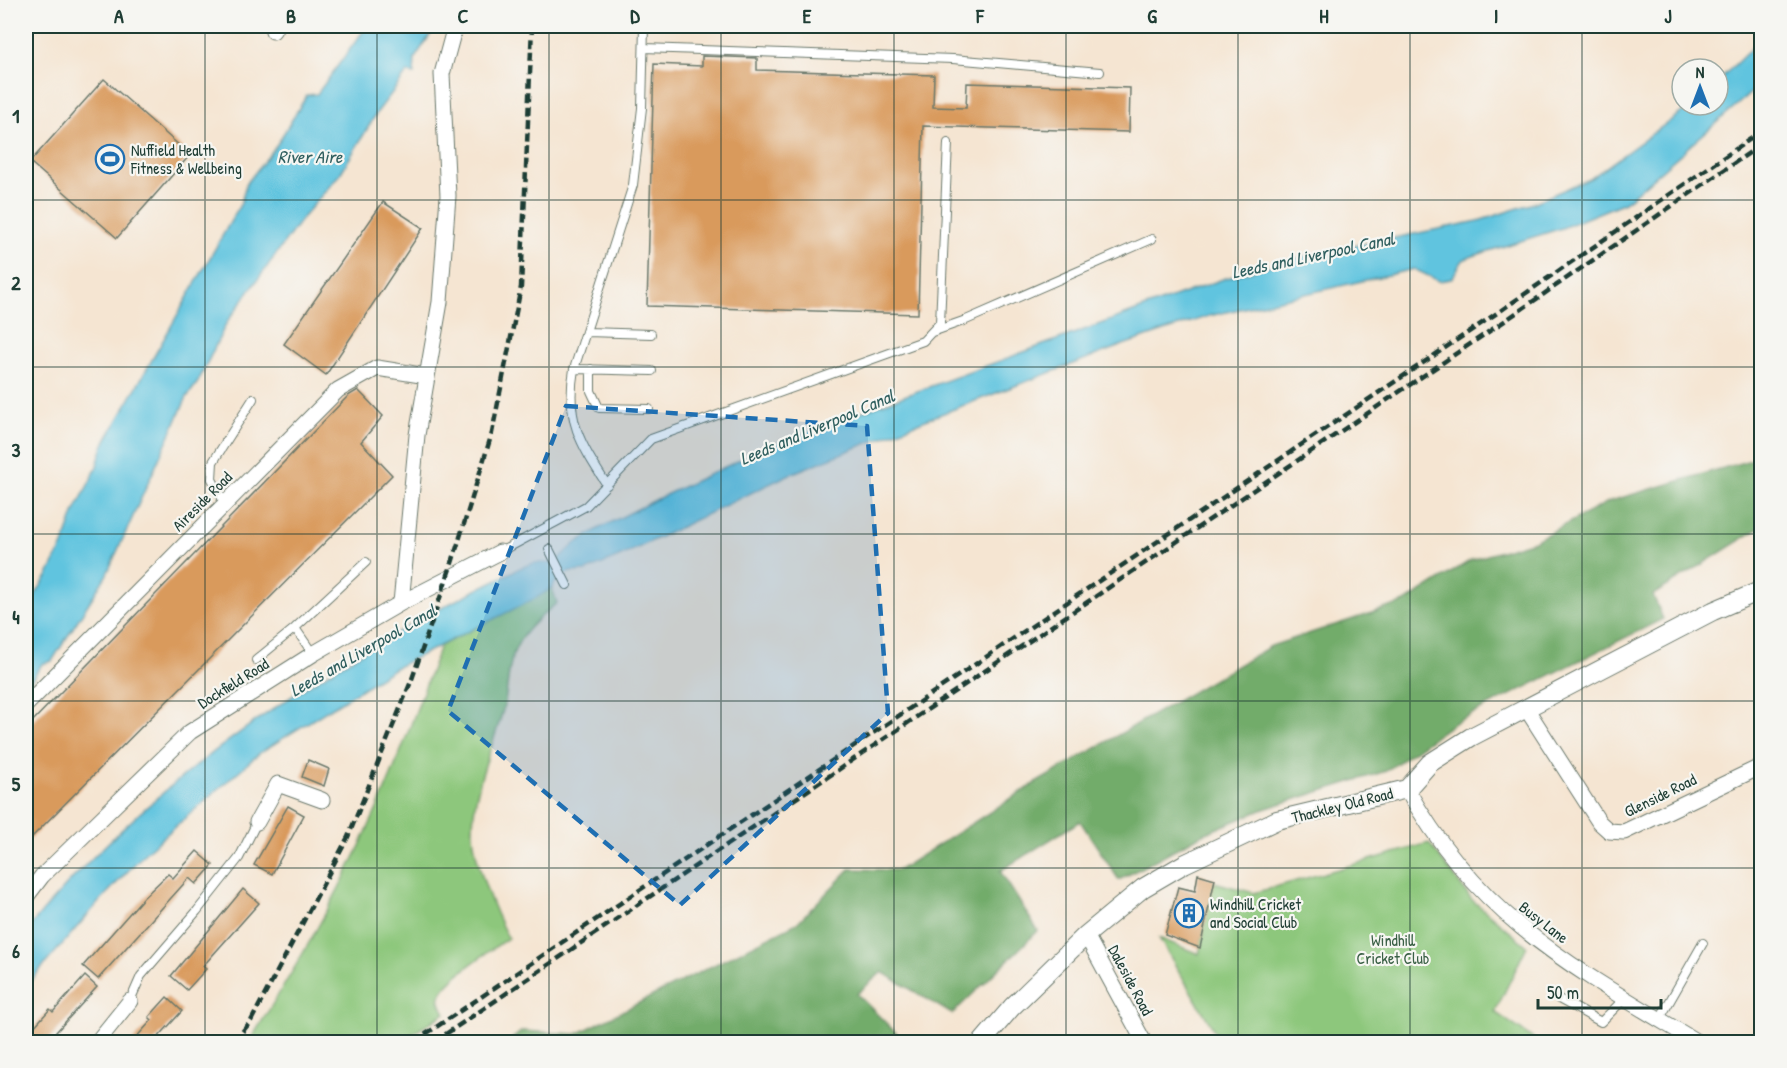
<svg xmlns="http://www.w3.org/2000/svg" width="1787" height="1068" font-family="'Patrick Hand',sans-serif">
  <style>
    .green { fill: #8dc77b; stroke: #568258; stroke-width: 1.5 }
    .forest { fill: #72ac6b; stroke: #487450; stroke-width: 1.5 }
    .water { fill: #61c4df; stroke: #40808a; stroke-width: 1.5 }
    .building { fill: #d99a5b }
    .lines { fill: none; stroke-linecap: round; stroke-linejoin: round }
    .service-casing { stroke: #6a786b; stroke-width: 10 }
    .minor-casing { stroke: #6a786b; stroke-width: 17 }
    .tertiary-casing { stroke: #6a786b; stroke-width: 20 }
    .service { stroke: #fff; stroke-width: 8 }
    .minor { stroke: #fff; stroke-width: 15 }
    .tertiary { stroke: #fff; stroke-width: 18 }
    .rail { stroke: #1f3d34; stroke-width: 4.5; stroke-dasharray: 9 4.5; stroke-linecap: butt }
    .marked { fill: #1f6fb2; fill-opacity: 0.2; stroke: #1f6fb2; stroke-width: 4.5; stroke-dasharray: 12 8; stroke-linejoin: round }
    .grid { fill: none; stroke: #1f3d34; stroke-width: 1.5; stroke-opacity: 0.55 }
    .labels { text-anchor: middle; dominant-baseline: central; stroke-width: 4.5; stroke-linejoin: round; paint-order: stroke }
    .poi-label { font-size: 16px; fill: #1f3d34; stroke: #f6f6f2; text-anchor: start }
    .street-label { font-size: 16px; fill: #1f3d34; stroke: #f6f6f2 }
    .park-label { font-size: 16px; fill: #3a6046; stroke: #f6f6f2 }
    .water-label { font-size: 18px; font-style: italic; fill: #305f5f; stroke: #f6f6f2 }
    .neatline { fill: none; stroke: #1f3d34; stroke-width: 2 }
    .grid-label { font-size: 20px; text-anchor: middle; font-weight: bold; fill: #1f3d34 }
  </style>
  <rect width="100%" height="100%" fill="#f6f6f2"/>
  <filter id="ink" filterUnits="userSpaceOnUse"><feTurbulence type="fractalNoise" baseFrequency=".0167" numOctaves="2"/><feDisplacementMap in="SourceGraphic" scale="12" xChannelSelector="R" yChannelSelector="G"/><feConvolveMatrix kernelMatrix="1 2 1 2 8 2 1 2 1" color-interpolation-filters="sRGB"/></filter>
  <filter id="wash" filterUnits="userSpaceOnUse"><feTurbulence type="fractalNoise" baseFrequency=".008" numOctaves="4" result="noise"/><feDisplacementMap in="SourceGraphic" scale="24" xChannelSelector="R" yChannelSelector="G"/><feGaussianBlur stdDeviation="1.35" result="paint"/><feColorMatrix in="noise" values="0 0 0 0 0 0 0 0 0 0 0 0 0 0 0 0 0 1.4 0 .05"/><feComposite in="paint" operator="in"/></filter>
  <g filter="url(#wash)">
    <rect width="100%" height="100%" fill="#f5e5d2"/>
    <path class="green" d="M 552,588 L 557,603 C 539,618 521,632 513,655 C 507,673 508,692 503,710 C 492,749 473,788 473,830 C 473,859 494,912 508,938 C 493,949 444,980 440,996 C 438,1002 442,1008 445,1013 L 400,1042 L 249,1042 C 293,972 336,900 370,824 C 397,766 418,705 440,646 Z
      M 1429,843 L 1471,899 L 1527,946 L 1495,1012 L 1538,1042 L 1221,1042 L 1159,938 L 1199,954 L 1214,882 L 1254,893 Z"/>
    <path class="forest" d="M 1761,457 L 1761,527 L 1653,595 L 1663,619 L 1454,723 L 1386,771 L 1264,809 L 1201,835 L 1119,880 L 1080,821 L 1000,871 L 1038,931 L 952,1014 L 882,972 L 857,994 L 905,1042 L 811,1042 L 805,1037 L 789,1042 L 508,1042 L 522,1031 L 577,1034 L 797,923 L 850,869 L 899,870 L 1034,784 L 1271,646 L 1405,602 L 1471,560 L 1534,541 L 1610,501 Z"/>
    <path class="water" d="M 367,26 L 436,26 L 415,58 L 414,74 L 407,73 L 378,111 L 340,174 L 303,217 L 227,322 L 198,382 L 187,397 L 106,576 L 52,661 L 42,664 L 26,688 L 26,609 L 48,575 L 63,545 L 75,511 L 96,469 L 103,446 L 241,203 L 246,184 L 276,146 L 307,95 L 317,94 Z
      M 1761,39 L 1761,84 L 1625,202 L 1562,228 L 1473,256 L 1463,260 L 1451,279 L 1439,281 L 1414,269 L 1209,316 L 1123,345 L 933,417 L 788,475 L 621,556 L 586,571 L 570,572 L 559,577 L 552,588 L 536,598 L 395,668 L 261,752 L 145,853 L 99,902 L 26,986 L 26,931 C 160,769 333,659 520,568 L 534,563 L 554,563 L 576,543 L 598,529 L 659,498 L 761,450 L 844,418 L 1223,279 L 1300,257 L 1478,221 L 1531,204 L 1591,178 L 1692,105 L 1718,105 L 1718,81 Z"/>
    <g id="blocks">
      <path class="building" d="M 702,56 L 757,58 L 757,70 L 934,75 L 933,107 L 966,108 L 967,83 L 1130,88 L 1129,132 L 923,126 L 918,314 L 647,306 L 654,64 L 702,66 Z
        M 104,79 L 190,155 L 117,238 L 30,162 Z
        M 383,202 L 423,228 L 326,375 L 284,344 Z
        M 358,390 L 383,416 L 361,442 L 392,475 L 26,843 L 26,728 L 348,396 Z
        M 308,760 L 329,769 L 324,786 L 302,777 Z
        M 288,806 L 304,815 L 272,874 L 254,865 Z
        M 197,851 L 213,865 L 196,884 L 189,878 L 98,979 L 83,966 L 144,897 L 168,874 L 173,878 Z
        M 1198,874 L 1215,879 L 1200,948 L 1165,935 L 1178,887 L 1195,891 Z
        M 243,889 L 259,903 L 203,966 L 206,969 L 187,990 L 171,976 Z
        M 85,976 L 97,987 L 47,1042 L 26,1042 L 33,1028 L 50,1009 L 53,1012 Z
        M 167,997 L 182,1011 L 154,1042 L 132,1042 L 152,1020 L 149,1017 Z"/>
    </g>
  </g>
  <g filter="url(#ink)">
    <use href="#blocks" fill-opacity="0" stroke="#6a786b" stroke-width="1.5"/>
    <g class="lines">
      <g class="service-casing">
        <path id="service" d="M 644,48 L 953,59 L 1100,72
          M 587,332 L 651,334
          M 932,332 L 966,320 L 1152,239
          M 574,369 L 652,371
          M 591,369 L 591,391 L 599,408 L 649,409
          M 607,485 C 580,443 565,420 574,369 L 633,185 L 642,108 L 644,26
          M 225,504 L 212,479 L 213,462 L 253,399
          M 549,549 L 567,585
          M 500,552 L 586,506 L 651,439 L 923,341 L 940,323 L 948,143
          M 295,628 L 313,654
          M 256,660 L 295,628 L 366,562
          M 1559,999 L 1601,1022 L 1624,999
          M 130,1001 L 141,976 L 197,911 L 239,858 L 257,822
          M 1659,1020 L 1703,943"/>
      </g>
      <g class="minor-casing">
        <path id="minor" d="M 273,31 L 276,26
          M 401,603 L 417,435 L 440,302 L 448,196 L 442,74 L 455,26
          M 26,705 L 338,390 L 377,368 L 427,376
          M 1526,708 L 1599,822 L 1609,831 L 1624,832 L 1762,766
          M 1407,789 C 1479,919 1574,968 1697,1042
          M 257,822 L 278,784 L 322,800
          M 26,897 L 42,876 L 190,732 L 313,654 L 401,603 L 500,552
          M 1086,935 L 1144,1042
          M 97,1042 L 130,1001"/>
      </g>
      <g class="tertiary-casing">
        <path id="tertiary" d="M 982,1042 L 1012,1007 L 1086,935 L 1143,888 L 1184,864 L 1277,820 L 1407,789 L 1430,763 L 1471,737 L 1713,611 L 1762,590"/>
      </g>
      <use href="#service" class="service"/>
      <use href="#minor" class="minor"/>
      <use href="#tertiary" class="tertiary"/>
      <path class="rail" d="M 234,1042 L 251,1021 L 348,837 L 412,679 L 452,563 L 492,433 L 521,287 L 532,26
        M 414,1042 L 1500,311 L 1762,131
        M 434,1042 L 1506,320 L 1762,144"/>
    </g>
  </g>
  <path class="marked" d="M 566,406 L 867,426 L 888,713 L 680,905 L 448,711 Z"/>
  <path class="grid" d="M 205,26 L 205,1042M 377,26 L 377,1042M 549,26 L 549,1042M 721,26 L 721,1042M 894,26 L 894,1042M 1066,26 L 1066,1042M 1238,26 L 1238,1042M 1410,26 L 1410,1042M 1582,26 L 1582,1042M 26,200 L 1762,200M 26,367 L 1762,367M 26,534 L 1762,534M 26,701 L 1762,701M 26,868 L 1762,868"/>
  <defs>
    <g id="stadium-ring" transform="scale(1.5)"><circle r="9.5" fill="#f6f6f2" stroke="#1f6fb2" stroke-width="1.5"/><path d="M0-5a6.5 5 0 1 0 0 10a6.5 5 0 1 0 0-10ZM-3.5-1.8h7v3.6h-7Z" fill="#1f6fb2"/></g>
    <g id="building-ring" transform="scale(1.5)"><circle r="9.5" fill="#f6f6f2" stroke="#1f6fb2" stroke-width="1.5"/><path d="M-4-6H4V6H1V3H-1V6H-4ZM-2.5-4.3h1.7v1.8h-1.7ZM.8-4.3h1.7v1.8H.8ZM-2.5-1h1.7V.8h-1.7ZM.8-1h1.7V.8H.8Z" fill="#1f6fb2"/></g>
  </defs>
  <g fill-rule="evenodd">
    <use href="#stadium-ring" x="110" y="159"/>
    <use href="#building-ring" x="1189" y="913"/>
  </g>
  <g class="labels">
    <g class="poi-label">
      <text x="131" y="150">Nuffield Health<tspan x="131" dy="18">Fitness &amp; Wellbeing</tspan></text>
      <text x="1210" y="904">Windhill Cricket<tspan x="1210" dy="18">and Social Club</tspan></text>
    </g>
    <g class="street-label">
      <text transform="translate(202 501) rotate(-45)">Aireside Road</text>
      <text transform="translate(233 683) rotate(-32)">Dockfield Road</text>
      <text transform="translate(1660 795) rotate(-26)">Glenside Road</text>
      <text transform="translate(1342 805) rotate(-14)">Thackley Old Road</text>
      <text transform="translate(1544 922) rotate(38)">Busy Lane</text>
      <text transform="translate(1131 980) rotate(62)">Daleside Road</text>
    </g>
    <g class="park-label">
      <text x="1393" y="940">Windhill<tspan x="1393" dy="18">Cricket Club</tspan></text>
    </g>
    <g class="water-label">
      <text x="310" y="156">River Aire</text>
      <text transform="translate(1313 255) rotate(-12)">Leeds and Liverpool Canal</text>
      <text transform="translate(817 427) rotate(-23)">Leeds and Liverpool Canal</text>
      <text transform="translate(363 650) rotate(-30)">Leeds and Liverpool Canal</text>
    </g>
  </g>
  <rect width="1787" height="1068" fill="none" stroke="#f6f6f2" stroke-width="66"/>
  <g transform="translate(1700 87)"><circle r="28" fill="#f6f6f2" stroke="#a0aca6" stroke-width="1.5"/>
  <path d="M0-4.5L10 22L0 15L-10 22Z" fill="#1f6fb2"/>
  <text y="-9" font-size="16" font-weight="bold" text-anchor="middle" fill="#1f3d34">N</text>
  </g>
  <path d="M1538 999v9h123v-9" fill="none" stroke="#1f3d34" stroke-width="3"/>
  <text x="1547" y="999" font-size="18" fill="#1f3d34" stroke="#f6f6f2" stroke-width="4.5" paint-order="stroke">50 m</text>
  <rect x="33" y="33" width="1721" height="1002" class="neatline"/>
  <g class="grid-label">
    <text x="119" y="23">A</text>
    <text x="291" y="23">B</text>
    <text x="463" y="23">C</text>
    <text x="635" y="23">D</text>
    <text x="807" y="23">E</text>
    <text x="980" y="23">F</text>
    <text x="1152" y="23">G</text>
    <text x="1324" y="23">H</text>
    <text x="1496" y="23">I</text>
    <text x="1668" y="23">J</text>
    <text x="16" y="123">1</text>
    <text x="16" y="290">2</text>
    <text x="16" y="457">3</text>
    <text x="16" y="624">4</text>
    <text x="16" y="791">5</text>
    <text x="16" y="958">6</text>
  </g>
</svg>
